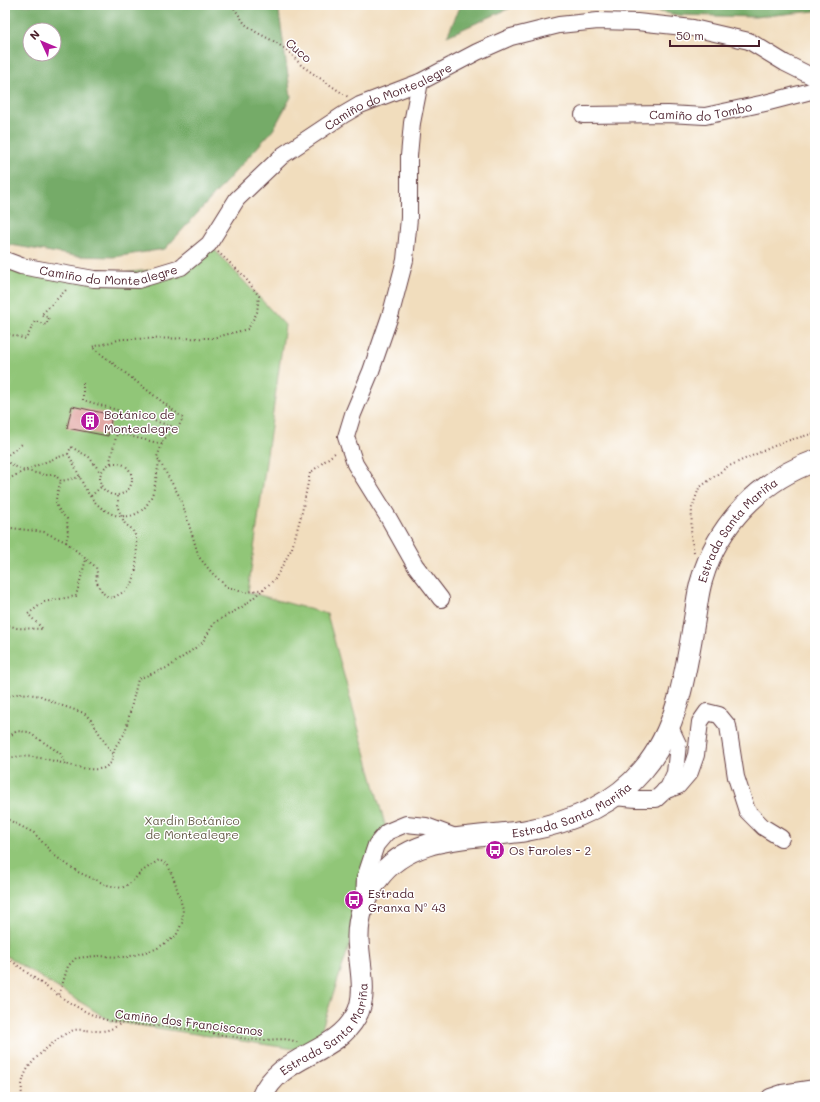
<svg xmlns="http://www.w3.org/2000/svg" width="820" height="1102" font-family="Mali,sans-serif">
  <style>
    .green { fill: #91c678; stroke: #6e7252 }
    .forest { fill: #74ab68; stroke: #5f654a; fill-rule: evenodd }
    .building { fill: #e2a8a5 }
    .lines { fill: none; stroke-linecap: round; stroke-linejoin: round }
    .minor-casing { stroke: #633c41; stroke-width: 18 }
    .major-casing { stroke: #633c41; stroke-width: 23 }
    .path { stroke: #633c41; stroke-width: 2; stroke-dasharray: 1 3; stroke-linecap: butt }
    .minor { stroke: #fff; stroke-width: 16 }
    .major { stroke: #fff; stroke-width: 21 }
    .labels { text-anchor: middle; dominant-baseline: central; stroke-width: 3; stroke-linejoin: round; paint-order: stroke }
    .street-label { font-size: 12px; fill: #4a1f2b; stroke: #fff }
    .poi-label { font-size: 12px; fill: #4a1f2b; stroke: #fff; text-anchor: start }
    .park-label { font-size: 12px; fill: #635946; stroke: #fff }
  </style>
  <rect width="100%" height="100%" fill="#fff"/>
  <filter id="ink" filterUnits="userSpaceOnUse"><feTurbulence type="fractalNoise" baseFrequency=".025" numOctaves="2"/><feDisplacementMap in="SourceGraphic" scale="8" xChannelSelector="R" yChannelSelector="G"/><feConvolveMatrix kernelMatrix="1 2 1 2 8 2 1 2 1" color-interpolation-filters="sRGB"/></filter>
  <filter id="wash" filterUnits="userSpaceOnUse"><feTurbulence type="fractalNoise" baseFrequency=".012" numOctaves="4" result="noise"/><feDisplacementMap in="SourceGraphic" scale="16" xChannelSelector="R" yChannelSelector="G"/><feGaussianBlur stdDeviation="0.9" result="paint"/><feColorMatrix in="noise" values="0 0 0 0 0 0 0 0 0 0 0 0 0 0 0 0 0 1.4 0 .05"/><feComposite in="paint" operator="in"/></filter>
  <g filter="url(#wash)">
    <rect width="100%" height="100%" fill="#f1ddbd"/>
    <path class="green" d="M 209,244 L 285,325 L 248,592 L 327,614 L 387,832 L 314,1052 L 111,1021 L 5,955 L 5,257 L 80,277 L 181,267 Z"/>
    <path class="forest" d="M 5,5 L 278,5 L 291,97 L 273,130 L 165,249 L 114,257 L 75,256 L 5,244 ZM 30,30 L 54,30 L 54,54 L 30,54 Z
      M 461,5 L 517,5 L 447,36 Z
      M 617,5 L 815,5 L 815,11 L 755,17 L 678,15 Z"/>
    <g id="blocks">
      <path class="building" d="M 72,406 L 112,415 L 108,436 L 67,428 Z"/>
    </g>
  </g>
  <g filter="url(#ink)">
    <use href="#blocks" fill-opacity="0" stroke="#633c41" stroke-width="1"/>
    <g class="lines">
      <g class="minor-casing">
        <g id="minor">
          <path d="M 420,82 L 412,123 L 409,156 L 409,218 L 405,260 L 391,313 L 371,371 L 353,414 L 346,437 L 355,464 L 388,517 L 415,565 L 441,599"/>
          <path id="s1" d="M 583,115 L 668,114 L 705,116 L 765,103 L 815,90"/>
          <path id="s2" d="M 5,260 L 21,266 L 94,279 L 138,280 L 181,267 L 209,244 L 237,199 L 283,155 L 343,115 L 360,105 L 420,82 L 477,52 L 511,37 L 559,25 L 598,21 L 637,22 L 693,28 L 749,41 L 785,63 L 815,78"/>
          <path d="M 664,791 L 678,786 L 690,772 L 696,755 L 700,722 L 707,712 L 719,715 L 728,726 L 736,777 L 747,811 L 763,827 L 781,838"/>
          <path d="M 613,797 L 637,799 L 656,799 L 668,788 L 675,773 L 678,744 L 670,727"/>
          <path d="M 364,900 L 365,878 L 376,845 L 387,832 L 406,824 L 426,826 L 458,838"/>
          <path d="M 770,1097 L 782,1093 L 815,1088"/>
        </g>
      </g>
      <g class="major-casing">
        <g id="major">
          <path id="s3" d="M 262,1097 C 279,1055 335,1055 356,1016 C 369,994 358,961 358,937 C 358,917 365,896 377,880 C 410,833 474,839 524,831 C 569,823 613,806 643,770 C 679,728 686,669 695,616 C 697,604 698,591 702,579 C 718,524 761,480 815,461"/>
        </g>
      </g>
      <path class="path" d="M 232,5 L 245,24 L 256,32 L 277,43 L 291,54 L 302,66 L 348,97
        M 218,252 L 243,275 L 259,296 L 257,312 L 248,329 L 213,338 L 122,339 L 92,347 L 183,418 L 178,428 L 164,439 L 157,457 L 181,499 L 199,557 L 212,573 L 227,587 L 247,592 L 264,589 L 275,579 L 292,548 L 302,512 L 310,473 L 336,452
        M 5,333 L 26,339 L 35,321 L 46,325 L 49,318 L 41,315 L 67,289
        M 83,383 L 83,400 L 178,428
        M 68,454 L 71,447 L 89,457 L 101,473
        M 5,457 L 22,444
        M 5,461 L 22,470 L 45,475 L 55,475 L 61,481 L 80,477
        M100 479a16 16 0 1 1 32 0a16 16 0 1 1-32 0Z
        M 111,463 L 110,461 L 117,433 L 162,444
        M 5,481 C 25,470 46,461 68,454 C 78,469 83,490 95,502 C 115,523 144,522 153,492 C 156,482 157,472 159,462
        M 91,496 L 102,486
        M 5,524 L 11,528 L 44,532 L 66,542
        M 694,552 L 691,537 L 692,508 L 699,488 L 727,467 L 783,442 L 815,433
        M 87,560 L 96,567 L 97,573 L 96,581 L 103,593 L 107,596 L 112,598 L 118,595 L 125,591 L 132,584 L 135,575 L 137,557 L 136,537 L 132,529 L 125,524 L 118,508 L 118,495
        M 5,624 L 17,628 L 43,629 L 28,614 L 44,602 L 76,596 L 86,559 L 66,542 L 68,534 L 67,519 C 52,505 55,499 61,481
        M 5,697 L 21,693 L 41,696 L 60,705 L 84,713 L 91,720 L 113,755
        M 5,739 L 17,731 L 28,732 L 60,753 L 66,764
        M 5,760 C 23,751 54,761 73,766 C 82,768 94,771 104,768 C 106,767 109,764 111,763 L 115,747 L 125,733 L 138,679 L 169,667 L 202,643 L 215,622 L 242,607 L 264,589
        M 5,818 L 34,833 L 55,856 L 78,872 L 107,885 L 122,888 L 132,882 L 141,872 L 159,860 L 168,865 L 175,882 L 183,909 L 182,923 L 176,936 L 156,949 L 127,957 L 97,956 L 76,958 L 68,966 L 59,995
        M 5,956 C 34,977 77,1014 111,1021 C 133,1026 156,1025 178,1028 C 204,1031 230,1037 257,1040 C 270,1041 287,1036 298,1043
        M 22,1097 C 19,1071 35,1058 53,1043 C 59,1038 67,1032 74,1030 C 82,1029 89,1031 96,1031 C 106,1032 114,1028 122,1023"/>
      <use href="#minor" class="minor"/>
      <use href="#major" class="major"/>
    </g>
  </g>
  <defs>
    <g id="building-disc" transform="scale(1)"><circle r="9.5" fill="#b5179e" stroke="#fff"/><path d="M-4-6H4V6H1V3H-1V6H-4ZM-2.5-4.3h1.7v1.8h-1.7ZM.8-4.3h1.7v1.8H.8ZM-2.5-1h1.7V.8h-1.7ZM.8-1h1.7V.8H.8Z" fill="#fff"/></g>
    <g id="bus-disc" transform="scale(1)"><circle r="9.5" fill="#b5179e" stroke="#fff"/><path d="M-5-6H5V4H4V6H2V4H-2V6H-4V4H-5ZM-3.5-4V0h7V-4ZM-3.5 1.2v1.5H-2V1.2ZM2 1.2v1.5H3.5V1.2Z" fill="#fff"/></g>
  </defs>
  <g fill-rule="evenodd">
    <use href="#building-disc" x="90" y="421"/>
    <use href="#bus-disc" x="495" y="850"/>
    <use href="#bus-disc" x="354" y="900"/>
  </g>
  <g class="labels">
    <g class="street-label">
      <text transform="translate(299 50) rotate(41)">Cuco</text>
      <text stroke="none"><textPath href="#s2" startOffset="454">Camiño do Montealegre</textPath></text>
      <text stroke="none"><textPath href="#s1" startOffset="118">Camiño do Tombo</textPath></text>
      <text stroke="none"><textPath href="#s2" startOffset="106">Camiño do Montealegre</textPath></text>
      <text stroke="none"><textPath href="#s3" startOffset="828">Estrada Santa Mariña</textPath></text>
      <text stroke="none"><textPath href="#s3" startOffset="480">Estrada Santa Mariña</textPath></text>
      <text transform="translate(189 1022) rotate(7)">Camiño dos Franciscanos</text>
      <text stroke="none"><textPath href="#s3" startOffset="96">Estrada Santa Mariña</textPath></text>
    </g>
    <g class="poi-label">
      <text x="104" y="414">Botánico de<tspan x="104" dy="14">Montealegre</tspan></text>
      <text x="509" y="850">Os Faroles - 2</text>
      <text x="368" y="893">Estrada<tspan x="368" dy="14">Granxa Nº 43</tspan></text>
    </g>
    <g class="park-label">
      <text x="192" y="820">Xardín Botánico<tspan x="192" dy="14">de Montealegre</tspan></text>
    </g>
  </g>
  <rect width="820" height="1102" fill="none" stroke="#fff" stroke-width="20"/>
  <g transform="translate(42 42) rotate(314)"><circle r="19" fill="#ffffff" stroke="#b7a5aa"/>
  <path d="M0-3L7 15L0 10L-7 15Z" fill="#b5179e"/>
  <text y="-6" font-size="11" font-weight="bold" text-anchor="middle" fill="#4a1f2b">N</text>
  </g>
  <path d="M670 40v6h89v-6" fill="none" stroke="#4a1f2b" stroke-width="2"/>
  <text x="676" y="40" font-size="12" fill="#4a1f2b" stroke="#ffffff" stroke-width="3" paint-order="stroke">50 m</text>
</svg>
